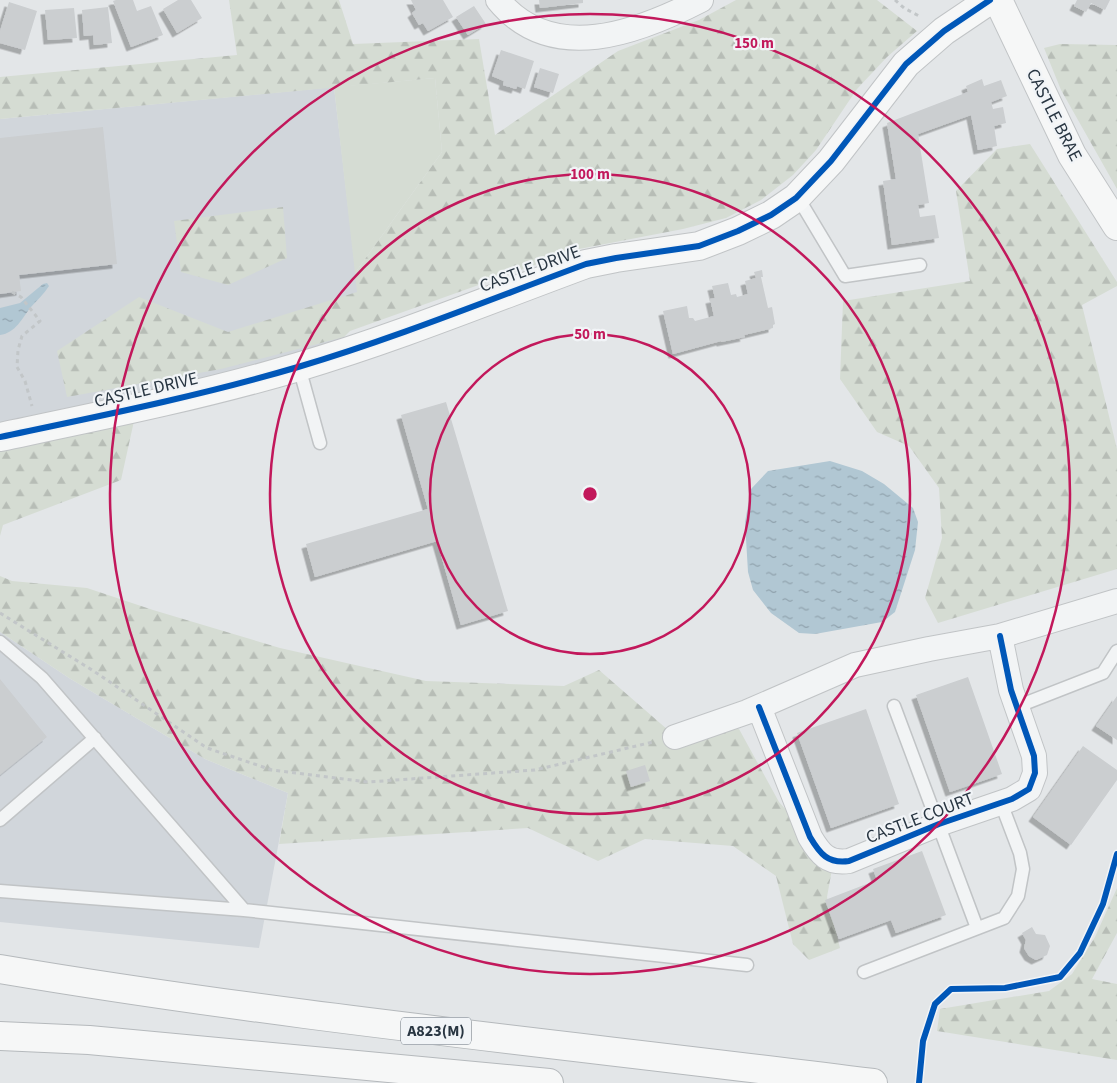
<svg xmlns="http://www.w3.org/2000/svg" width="1117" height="1083" font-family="'Source Sans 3',sans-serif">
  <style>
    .built { fill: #d1d6db }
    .green { fill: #d5dcd3 }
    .forest { fill: url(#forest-firs) }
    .water { fill: url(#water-ripples) }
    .building { fill: #cbced0; filter: url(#shadow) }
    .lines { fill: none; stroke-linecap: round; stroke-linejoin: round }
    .lane-casing { stroke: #c1c4c6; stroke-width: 15 }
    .street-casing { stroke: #c1c4c6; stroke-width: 26 }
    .secondary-casing { stroke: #c1c4c6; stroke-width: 30 }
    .highway-casing { stroke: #b5b9bc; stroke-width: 30 }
    .path { stroke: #c2c6c8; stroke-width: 3; stroke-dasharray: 4 4; stroke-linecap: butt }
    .lane { stroke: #f2f4f5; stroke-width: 12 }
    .street { stroke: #f2f4f5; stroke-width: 24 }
    .secondary { stroke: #f6f7f7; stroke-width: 28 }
    .highway { stroke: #f6f7f7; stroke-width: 28 }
    .cycleway-casing { stroke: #f1f4f7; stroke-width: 9 }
    .cycleway { stroke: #0057b8; stroke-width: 6 }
    .ring { fill: none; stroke: #c2185b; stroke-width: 2.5 }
    .labels { text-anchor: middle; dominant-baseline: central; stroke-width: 4.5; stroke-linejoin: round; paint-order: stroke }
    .shield { fill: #f1f4f7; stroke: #656f78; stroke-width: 1 }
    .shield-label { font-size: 16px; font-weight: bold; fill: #293642 }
    .street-label { font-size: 18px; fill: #293642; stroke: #f1f4f7 }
    .centre { fill: #c2185b; stroke: #f1f4f7; stroke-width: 2.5 }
    .ring-label { font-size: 15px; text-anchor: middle; font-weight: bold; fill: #c2185b; stroke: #f1f4f7; stroke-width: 4.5; stroke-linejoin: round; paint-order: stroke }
  </style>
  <defs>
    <pattern id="forest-firs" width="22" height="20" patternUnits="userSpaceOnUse" patternTransform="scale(1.25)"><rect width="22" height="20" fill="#d5dcd3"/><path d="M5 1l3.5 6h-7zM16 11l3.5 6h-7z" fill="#b7bdb6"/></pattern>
    <pattern id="water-ripples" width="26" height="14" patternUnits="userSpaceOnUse" patternTransform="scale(1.25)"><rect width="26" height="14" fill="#b1c7d3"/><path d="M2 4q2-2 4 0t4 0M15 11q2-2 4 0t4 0" fill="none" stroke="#90a2ad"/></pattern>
    <filter id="shadow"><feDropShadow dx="-4.5" dy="4.5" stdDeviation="0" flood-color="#0004"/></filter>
  </defs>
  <rect width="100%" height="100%" fill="#e3e6e8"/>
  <path class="built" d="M 334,87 L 358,292 L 339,354 L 0,437 L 0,119 Z
    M 0,632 L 69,678 L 205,759 L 288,793 L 259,948 L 0,922 Z"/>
  <path class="green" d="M 435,78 L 442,152 L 355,273 L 334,87 Z"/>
  <path class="forest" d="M 229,0 L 339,0 L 353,44 L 479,39 L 495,135 L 618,51 L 699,20 L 736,0 L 877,0 L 917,31 L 887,57 L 857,89 L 816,150 L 793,175 L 761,200 L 726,218 L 683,229 L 579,249 L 350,331 L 344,337 L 221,369 L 67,397 L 57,351 L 139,297 L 228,332 L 357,292 L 355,273 L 442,152 L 435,78 L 0,119 L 0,77 L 237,55 Z
    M 1060,44 L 1117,45 L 1117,189 L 1061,90 L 1044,48 Z
    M 1030,144 L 1117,282 L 1117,286 L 1082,305 L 1117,449 L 1117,569 L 938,623 L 925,598 L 942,538 L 939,488 L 909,446 L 877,432 L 840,379 L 843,301 L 970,281 L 956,191 L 997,149 Z
    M 283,207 L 287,258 L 228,285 L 181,272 L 174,221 Z
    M 134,421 L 121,480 L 3,525 L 0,536 L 0,450 Z
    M 0,576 L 12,581 L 87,588 L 153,610 L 280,648 L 426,681 L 564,686 L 599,670 L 668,730 L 739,729 L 779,802 L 810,837 L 832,869 L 827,897 L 840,948 L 809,960 L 793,944 L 776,876 L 733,846 L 645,839 L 598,861 L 528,828 L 279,844 L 288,793 L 205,759 L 69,678 L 0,632 Z
    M 1117,888 L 1117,933 L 1092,979 L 1117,984 L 1117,1060 L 937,1031 L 940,1009 L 1049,991 L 1072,974 L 1095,937 Z"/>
  <path class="water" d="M 47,283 L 49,286 C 44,294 37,300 31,307 C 22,318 16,333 0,335 L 0,308 L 20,303 L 43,284 Z
    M 830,461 L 862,471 L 884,484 L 913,508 L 918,522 L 915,550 L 895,612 L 882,622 L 815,634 L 799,633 L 771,613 L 753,590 L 748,572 L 745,522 L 751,489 L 768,471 Z"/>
  <path class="building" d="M 116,0 L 133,0 L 137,11 L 151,6 L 163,35 L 131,47 L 113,1 Z
    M 178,0 L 191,0 L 202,18 L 177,33 L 163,9 Z
    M 411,0 L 443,0 L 453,17 L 428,31 L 423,23 L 419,25 L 412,13 L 416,10 Z
    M 539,0 L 583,0 L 583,3 L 540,8 Z
    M 1077,0 L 1110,0 L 1105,10 L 1091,3 L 1086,12 L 1074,6 Z
    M 9,2 L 37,11 L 25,50 L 0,43 L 0,31 Z
    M 474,6 L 486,24 L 468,35 L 456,17 Z
    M 108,7 L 112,43 L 94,45 L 93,35 L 84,36 L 82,10 Z
    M 74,8 L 77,38 L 48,40 L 45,10 Z
    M 501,50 L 534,61 L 525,89 L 517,86 L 516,89 L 503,85 L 504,81 L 492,76 Z
    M 540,68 L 559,74 L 553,93 L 534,87 Z
    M 982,79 L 984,86 L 1001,80 L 1007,96 L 991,102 L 993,109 L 1003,107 L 1006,123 L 994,126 L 997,146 L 978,150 L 971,115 L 918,134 L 929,203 L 918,205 L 920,217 L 935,215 L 939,238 L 892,245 L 883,181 L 896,179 L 887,123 L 968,92 L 966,86 Z
    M 103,127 L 117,264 L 19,275 L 21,291 L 0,294 L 0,138 Z
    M 762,270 L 763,277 L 761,277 L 768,308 L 772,307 L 775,324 L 773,325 L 773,328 L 744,335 L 745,337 L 721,342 L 721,341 L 673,354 L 663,311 L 687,306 L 689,318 L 693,318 L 695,321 L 714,316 L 710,299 L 715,298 L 712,286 L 728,283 L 731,295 L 736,294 L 737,297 L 748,294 L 745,281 L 756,278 L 754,272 Z
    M 446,402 L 508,611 L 461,625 L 437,541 L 315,577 L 306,544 L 428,509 L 401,415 Z
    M 968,677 L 1002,774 L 950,792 L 916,695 Z
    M 0,679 L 47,737 L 0,775 Z
    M 1117,696 L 1117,740 L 1096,726 Z
    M 866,709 L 899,804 L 831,828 L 797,733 Z
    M 1083,746 L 1117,770 L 1117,780 L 1071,845 L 1033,817 Z
    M 645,765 L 650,781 L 631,787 L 626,771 Z
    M 922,851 L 946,915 L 896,933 L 891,920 L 839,939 L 825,900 L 877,880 L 873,869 Z
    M 1032,927 L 1036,934 L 1045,935 L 1050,946 L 1047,955 L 1036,960 L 1029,956 L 1024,948 L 1026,940 L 1022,933 Z"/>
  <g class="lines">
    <g class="lane-casing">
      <path id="lane" d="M 796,198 L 803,206 L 845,276 L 920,265
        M 299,367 L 320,443
        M 0,642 L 42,678 L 244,910 L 747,965
        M 894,706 L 977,928
        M 1016,707 L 1103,673 L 1117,651
        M 0,820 L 95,738
        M 0,891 L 244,910
        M 864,972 L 1004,918 L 1018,896 L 1023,869 L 1020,853 L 1001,803"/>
    </g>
    <g class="street-casing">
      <path id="street" d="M 498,0 C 552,66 639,32 701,0
        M 759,707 L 810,837 C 820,854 828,864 849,861 L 939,824 L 1012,799 L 1029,789 L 1035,773 L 1034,756 L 1011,690 L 1000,636
        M 675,737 L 747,712 L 855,665 L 929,649 L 1000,636 L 1117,601"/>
    </g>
    <g class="secondary-casing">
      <path id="secondary" d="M 998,0 L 1072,155 L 1117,226
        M 0,437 C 100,416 200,396 298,367 C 396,338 491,299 586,264 L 616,258 L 699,246 L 738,231 L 771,215 L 796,198 L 831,161 L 906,64 L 944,31 L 990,0"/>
    </g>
    <g class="highway-casing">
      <path id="highway" d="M 0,969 C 290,1018 582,1046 873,1083
        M 0,1036 L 89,1040 L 549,1083"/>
    </g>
    <path class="path" d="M 895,0 L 904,8 L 921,17
      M 12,292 L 21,297 L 40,321 L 22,336 L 18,350 L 17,367 L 25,381 L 32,406
      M 0,613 L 92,670 L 207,748 L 272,770 L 368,782 L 535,770 L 653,742"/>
    <use href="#lane" class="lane"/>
    <use href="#street" class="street"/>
    <use href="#secondary" class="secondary"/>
    <use href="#highway" class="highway"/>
    <g class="cycleway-casing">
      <path id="cycleway" d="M 0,437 C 100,416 200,396 298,367 C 396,338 491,299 586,264 L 616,258 L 699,246 L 738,231 L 771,215 L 796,198 L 831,161 L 906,64 L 944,31 L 990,0
        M 759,707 L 810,837 C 820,854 828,864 849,861 L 939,824 L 1012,799 L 1029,789 L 1035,773 L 1034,756 L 1011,690 L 1000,636
        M 919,1083 L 923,1041 L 935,1004 L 951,989 L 1005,988 L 1060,977 L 1080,953 L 1103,904 L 1117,854"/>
    </g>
    <use href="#cycleway" class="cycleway"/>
  </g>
  <g class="ring">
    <circle cx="590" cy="494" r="160"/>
    <circle cx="590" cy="494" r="320"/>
    <circle cx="590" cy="494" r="480"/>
  </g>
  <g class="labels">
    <rect class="shield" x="401" y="1017.5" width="70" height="27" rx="4"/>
    <g class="shield-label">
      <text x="436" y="1031">A823(M)</text>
    </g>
    <g class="street-label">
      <text transform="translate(1054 115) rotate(63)">CASTLE BRAE</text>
      <text transform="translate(530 269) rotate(-20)">CASTLE DRIVE</text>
      <text transform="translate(146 390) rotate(-13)">CASTLE DRIVE</text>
      <text transform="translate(920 818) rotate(-21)">CASTLE COURT</text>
    </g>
  </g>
  <circle cx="590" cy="494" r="8" class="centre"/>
  <g class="ring-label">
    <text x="754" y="48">150 m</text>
    <text x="590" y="179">100 m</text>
    <text x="590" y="339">50 m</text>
  </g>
</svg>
